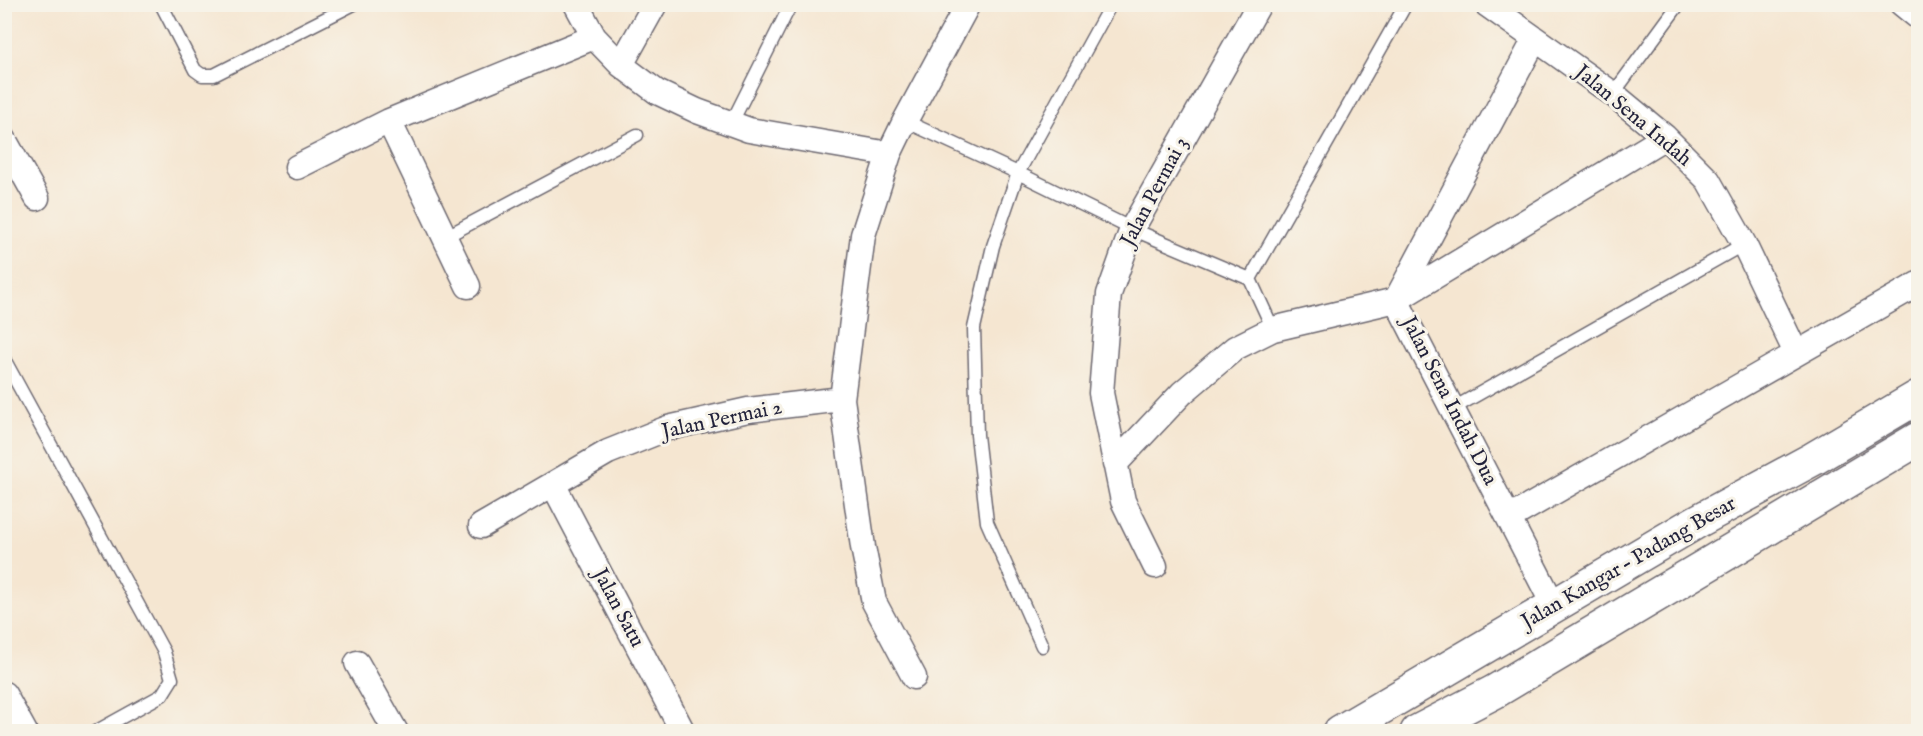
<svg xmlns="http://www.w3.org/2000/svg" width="1923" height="736" font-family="'IM FELL English',serif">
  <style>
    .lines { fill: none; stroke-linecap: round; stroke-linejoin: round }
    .service-casing { stroke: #6c6770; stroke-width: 15 }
    .minor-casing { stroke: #6c6770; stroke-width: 27 }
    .trunk-casing { stroke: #6c6770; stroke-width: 36 }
    .service { stroke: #fff; stroke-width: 12 }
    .minor { stroke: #fff; stroke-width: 24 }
    .trunk { stroke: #fff; stroke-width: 33 }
    .labels { text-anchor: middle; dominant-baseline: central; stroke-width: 6; stroke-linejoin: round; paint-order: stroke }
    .street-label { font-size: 21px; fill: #22223b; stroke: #f7f3e8 }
  </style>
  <rect width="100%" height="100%" fill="#f7f3e8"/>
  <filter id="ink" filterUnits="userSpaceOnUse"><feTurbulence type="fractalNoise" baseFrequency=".0167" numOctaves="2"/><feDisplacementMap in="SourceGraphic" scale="12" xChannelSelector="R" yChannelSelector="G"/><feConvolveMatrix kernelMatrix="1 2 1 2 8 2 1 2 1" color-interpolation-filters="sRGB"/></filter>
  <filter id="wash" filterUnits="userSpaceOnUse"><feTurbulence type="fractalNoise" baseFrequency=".008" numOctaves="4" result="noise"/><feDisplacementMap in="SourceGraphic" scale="24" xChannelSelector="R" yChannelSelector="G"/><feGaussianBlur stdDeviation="1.35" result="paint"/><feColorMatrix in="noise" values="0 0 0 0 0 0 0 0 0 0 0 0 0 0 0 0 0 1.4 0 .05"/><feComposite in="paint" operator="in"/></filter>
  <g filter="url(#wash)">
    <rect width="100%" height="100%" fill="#f5e6d1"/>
  </g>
  <g filter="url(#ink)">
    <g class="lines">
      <g class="service-casing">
        <path id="service" d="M 161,4 L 195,70 L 202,75 L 214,75 L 354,4
          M 1613,94 L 1679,4
          M 905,121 L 1018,173 L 1132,229 L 1250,279 L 1273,329
          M 731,124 L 791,4
          M 445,237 L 637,135
          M 1250,279 L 1406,4
          M 4,359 L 164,652 L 172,679 L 162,695 L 95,732
          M 1452,409 L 1744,244
          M 1042,646 L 987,522 L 977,435 L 974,328 L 993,246 L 1018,173 L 1111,4"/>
      </g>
      <g class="minor-casing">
        <path id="minor" d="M 576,4 L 594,37 L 621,65 L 657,92 L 697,111 L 749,130 L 889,154
          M 1486,4 L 1613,94 L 1665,137 L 1708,180 L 1744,244 L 1796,353
          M 1902,4 L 1918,17
          M 621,65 L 655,4
          M 389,121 L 468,286
          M 4,139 L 37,198
          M 297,167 L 389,121 L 594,37
          M 1396,300 L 1554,606
          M 1396,300 L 1535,39
          M 1115,464 L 1182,393 L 1235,348 L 1273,329 L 1396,300 L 1665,137
          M 553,484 L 683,732
          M 1509,518 L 1918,284
          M 481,526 L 608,452 L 668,428 L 748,410 L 842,399
          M 1155,566 L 1123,501 L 1101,393 L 1109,294 L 1132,229 L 1259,4
          M 357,663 L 396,732
          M 914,677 L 874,602 L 863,547 L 842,399 L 863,235 L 889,154 L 905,121 L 968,4
          M 4,694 L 25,732"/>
      </g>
      <g class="trunk-casing">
        <path id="trunk" d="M 1340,732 L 1698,521 L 1813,459 L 1918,397
          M 1417,732 L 1494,692 L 1918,439"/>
      </g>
      <use href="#service" class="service"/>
      <use href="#minor" class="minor"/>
      <use href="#trunk" class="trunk"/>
    </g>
  </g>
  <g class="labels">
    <g class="street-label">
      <text transform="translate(1633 116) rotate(40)">Jalan Sena Indah</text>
      <text transform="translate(1155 192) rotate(-62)">Jalan Permai 3</text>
      <text transform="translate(1449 401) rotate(63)">Jalan Sena Indah Dua</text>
      <text transform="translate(722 420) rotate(-12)">Jalan Permai 2</text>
      <text transform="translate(1629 563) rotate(-30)">Jalan Kangar – Padang Besar</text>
      <text transform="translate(618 608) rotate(62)">Jalan Satu</text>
    </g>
  </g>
  <rect width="1923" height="736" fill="none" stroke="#f7f3e8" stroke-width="24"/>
</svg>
